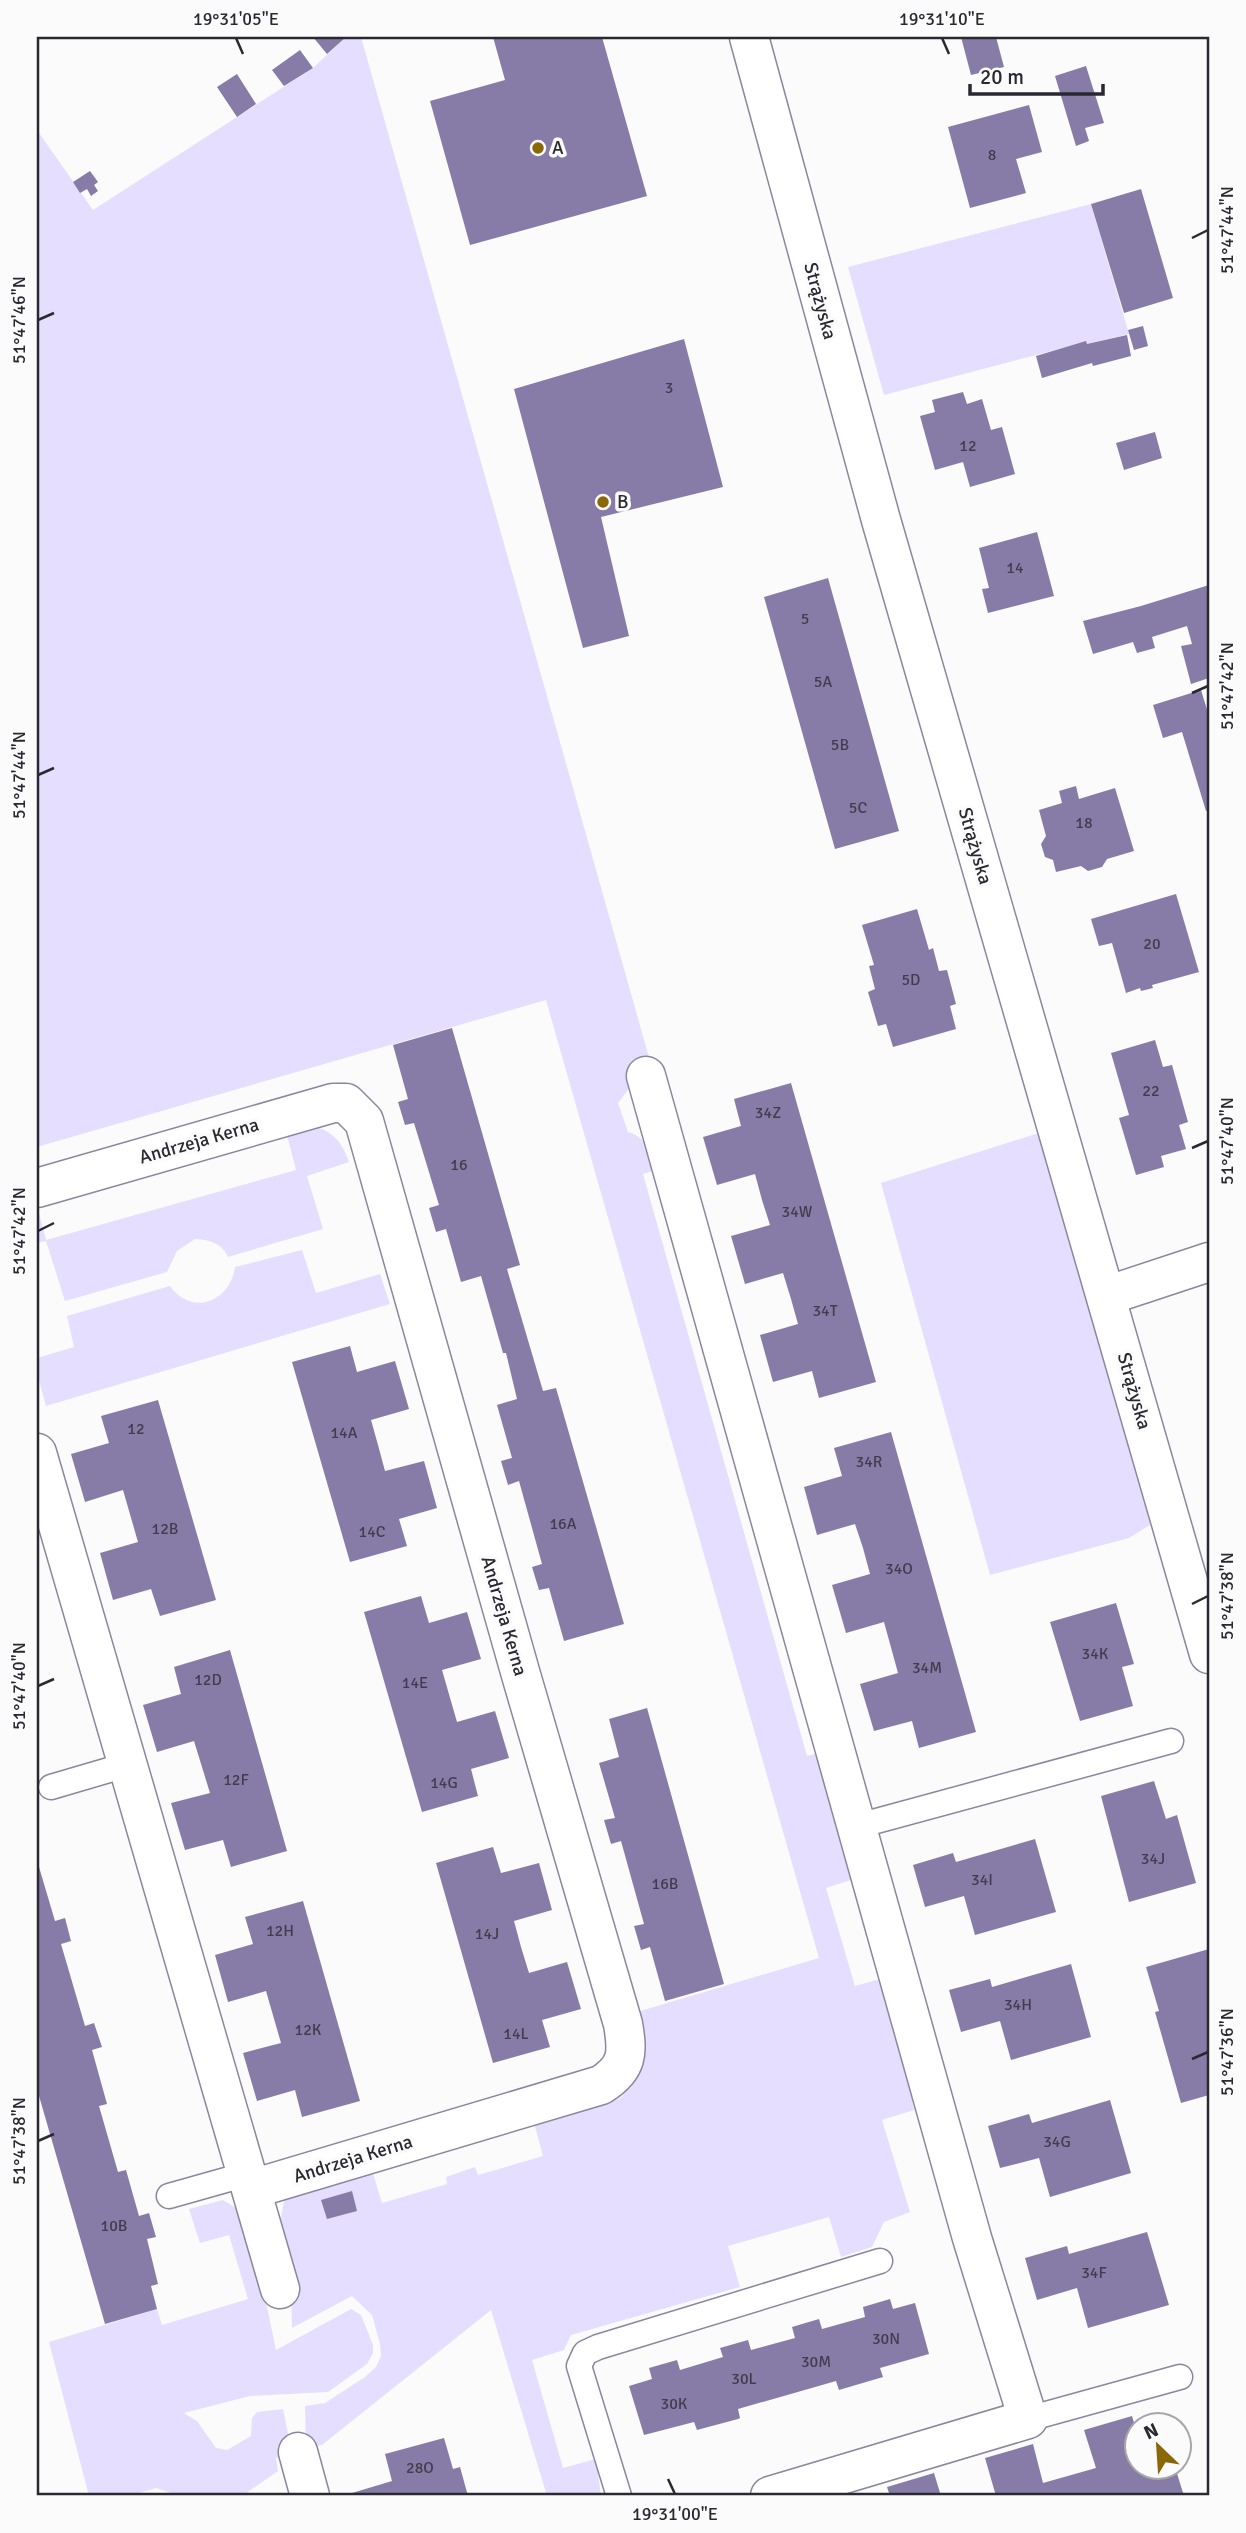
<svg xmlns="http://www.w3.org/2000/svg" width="1246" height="2533" font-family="Signika,sans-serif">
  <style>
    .green { fill: #e5deff }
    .building { fill: #877ca7 }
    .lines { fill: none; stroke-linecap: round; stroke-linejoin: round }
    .service-casing { stroke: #8c869e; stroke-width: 27 }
    .minor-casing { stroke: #8c869e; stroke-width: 41 }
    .service { stroke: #fff; stroke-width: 24 }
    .minor { stroke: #fff; stroke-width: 38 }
    .ticks { fill: none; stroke: #2a2831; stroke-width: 2.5 }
    .poi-dot { fill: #8a6806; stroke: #fbfbfb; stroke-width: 2.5 }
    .labels { text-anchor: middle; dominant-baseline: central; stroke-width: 7; stroke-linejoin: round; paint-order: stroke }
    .number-label { font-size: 16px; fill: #413d4e }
    .poi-label { font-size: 19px; fill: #2a2831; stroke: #fbfbfb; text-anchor: start }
    .street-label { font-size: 19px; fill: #2a2831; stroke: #fbfbfb }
    .neatline { fill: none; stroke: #2a2831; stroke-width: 2.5 }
    .ticks-label { font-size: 18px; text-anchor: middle; fill: #2a2831 }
  </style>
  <rect width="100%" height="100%" fill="#fbfbfb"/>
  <path class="green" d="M 346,37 L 361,37 L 650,1061 L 618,1103 L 628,1132 C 646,1137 652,1153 659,1169 L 643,1174 L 807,1756 L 823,1752 L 857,1878 L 826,1888 L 855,1986 L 887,1977 L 914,2110 L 882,2120 L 910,2212 L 884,2222 L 872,2247 L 841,2257 L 829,2217 L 728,2246 L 740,2287 L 571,2335 L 564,2350 L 532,2360 L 563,2468 L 596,2459 L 601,2496 L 547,2496 L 491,2310 L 322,2445 L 306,2449 L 305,2406 L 325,2403 L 365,2377 L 376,2367 L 381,2356 L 380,2344 L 372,2315 L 352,2296 L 292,2328 L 291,2290 L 280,2223 L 284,2201 L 291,2196 L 372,2170 L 382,2203 L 447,2184 L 446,2177 L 475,2167 L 478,2175 L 543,2156 L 534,2123 L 619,2099 L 632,2086 L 644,2058 L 644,2043 L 637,2012 L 819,1958 L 546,1000 L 37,1147 L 37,130 L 93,210 L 313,68 Z
    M 1091,204 L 1129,334 L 1087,344 L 1086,342 L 884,395 L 848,267 Z
    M 310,1126 C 332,1129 342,1142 349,1162 L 307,1176 L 323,1229 L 228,1257 C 222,1243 210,1240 195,1239 L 177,1251 L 167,1272 L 65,1301 L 46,1241 L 37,1243 L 37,1205 L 46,1240 L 296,1170 L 286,1131 Z
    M 1045,1131 L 1158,1520 L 1129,1538 L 990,1575 L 881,1183 Z
    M 302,1250 L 316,1293 L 380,1274 L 390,1304 L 46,1406 L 37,1373 L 37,1358 L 74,1347 L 67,1316 L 170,1286 C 192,1317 230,1302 235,1267 Z
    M 223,2200 L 238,2209 L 266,2302 L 276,2350 L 351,2309 L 361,2315 L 373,2345 L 373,2353 L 367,2364 L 328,2392 L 250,2396 L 184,2413 L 197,2421 L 216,2448 L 227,2450 L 251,2436 L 252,2418 L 257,2412 L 283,2409 L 292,2453 L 276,2458 L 278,2471 L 242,2496 L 179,2496 L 156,2488 L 129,2496 L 89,2496 L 49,2342 L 157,2309 L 162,2325 L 248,2299 L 229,2235 L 200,2243 L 189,2209 Z"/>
  <path class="building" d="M 313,37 L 346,37 L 327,54 Z
    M 493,37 L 602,37 L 647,196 L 470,245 L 430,101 L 505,80 Z
    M 961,37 L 996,37 L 1004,67 L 971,75 Z
    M 300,50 L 313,68 L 284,86 L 272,70 Z
    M 1086,66 L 1104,123 L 1085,128 L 1089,141 L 1076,146 L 1055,76 Z
    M 237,74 L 256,104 L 237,117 L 217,87 Z
    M 1029,105 L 1042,152 L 1016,159 L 1026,193 L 970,208 L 948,127 Z
    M 90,171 L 98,182 L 94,185 L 98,191 L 91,196 L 87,189 L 80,193 L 73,182 Z
    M 1141,189 L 1173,298 L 1124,313 L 1091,204 Z
    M 1143,326 L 1148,346 L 1134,350 L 1128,330 Z
    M 1127,335 L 1131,356 L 1093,366 L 1092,363 L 1042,378 L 1036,356 L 1086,341 L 1087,344 Z
    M 684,339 L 723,487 L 601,517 L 629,636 L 583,648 L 514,389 Z
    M 963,392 L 967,404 L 982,399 L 991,430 L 1002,427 L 1015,474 L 970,487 L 963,462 L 935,470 L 920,416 L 935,412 L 932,400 Z
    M 1155,432 L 1162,458 L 1124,470 L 1116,443 Z
    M 1037,532 L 1054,596 L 988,613 L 982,589 L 989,588 L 979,548 Z
    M 828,578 L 899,831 L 835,849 L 764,597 Z
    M 1209,585 L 1209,678 L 1191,684 L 1181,646 L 1192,644 L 1187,626 L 1152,637 L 1155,648 L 1137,653 L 1133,642 L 1093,654 L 1083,621 L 1141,606 Z
    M 1201,690 L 1209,716 L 1209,810 L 1206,811 L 1182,732 L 1163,738 L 1153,705 Z
    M 1076,786 L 1079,799 L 1115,788 L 1134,851 L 1107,859 L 1102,867 L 1088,871 L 1081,866 L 1056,872 L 1053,860 L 1045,857 L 1041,844 L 1046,836 L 1039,810 L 1062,803 L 1059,791 Z
    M 1176,894 L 1199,972 L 1152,985 L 1153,988 L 1141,991 L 1140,988 L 1126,993 L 1112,943 L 1099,946 L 1091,919 Z
    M 917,909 L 929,950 L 933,948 L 939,971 L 947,970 L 956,1004 L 950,1006 L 956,1029 L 893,1047 L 886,1024 L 878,1026 L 868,992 L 875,989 L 869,966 L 874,965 L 862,925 Z
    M 452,1028 L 520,1265 L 507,1269 L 543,1391 L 556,1388 L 624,1624 L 564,1641 L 549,1588 L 539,1590 L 532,1567 L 542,1564 L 519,1481 L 508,1485 L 501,1461 L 512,1458 L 497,1405 L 517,1399 L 506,1353 L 503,1353 L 481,1276 L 461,1282 L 446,1229 L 436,1232 L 429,1208 L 439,1205 L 414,1123 L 405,1125 L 398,1102 L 408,1099 L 393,1045 Z
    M 1155,1040 L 1163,1067 L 1172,1065 L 1188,1122 L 1179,1125 L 1186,1149 L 1161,1156 L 1164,1167 L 1136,1175 L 1119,1118 L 1129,1115 L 1111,1053 Z
    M 791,1083 L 876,1382 L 819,1398 L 812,1371 L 773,1382 L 760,1335 L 798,1324 L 791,1299 L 783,1273 L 745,1284 L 731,1236 L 770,1225 L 762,1200 L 755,1174 L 717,1185 L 703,1137 L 741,1126 L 734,1099 Z
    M 350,1346 L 357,1372 L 395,1361 L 409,1409 L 371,1420 L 378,1445 L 385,1471 L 424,1461 L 437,1508 L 399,1519 L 407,1546 L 350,1562 L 292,1362 Z
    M 158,1400 L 216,1600 L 160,1616 L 151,1589 L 113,1600 L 100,1553 L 138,1542 L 123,1490 L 85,1502 L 71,1454 L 109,1443 L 101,1416 Z
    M 891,1432 L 976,1732 L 919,1748 L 912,1721 L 874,1731 L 860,1684 L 898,1673 L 895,1662 L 884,1622 L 846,1633 L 832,1585 L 870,1574 L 863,1548 L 855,1524 L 817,1535 L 804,1487 L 842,1476 L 834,1448 Z
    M 421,1596 L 429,1623 L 467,1612 L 481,1659 L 442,1670 L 457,1722 L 495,1711 L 509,1758 L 471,1769 L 478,1796 L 422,1812 L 364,1612 Z
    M 1116,1603 L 1134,1664 L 1122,1667 L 1133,1706 L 1080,1721 L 1050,1622 Z
    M 230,1650 L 287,1851 L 231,1867 L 223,1840 L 185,1850 L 171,1803 L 210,1793 L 194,1741 L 157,1752 L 143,1705 L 181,1694 L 174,1667 Z
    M 647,1708 L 724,1984 L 665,2001 L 650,1947 L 641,1950 L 634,1926 L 644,1924 L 621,1841 L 611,1844 L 604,1820 L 615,1818 L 599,1763 L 619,1757 L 609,1719 Z
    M 1154,1781 L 1166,1819 L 1177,1815 L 1196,1883 L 1129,1902 L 1101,1796 Z
    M 1035,1839 L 1056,1912 L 975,1935 L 964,1896 L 925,1907 L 913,1865 L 953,1853 L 956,1862 Z
    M 493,1847 L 501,1873 L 539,1863 L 552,1910 L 514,1921 L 521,1947 L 529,1973 L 567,1962 L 581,2009 L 542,2020 L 550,2047 L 493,2063 L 436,1863 Z
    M 39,1867 L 55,1921 L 65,1918 L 71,1941 L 61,1944 L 85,2026 L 94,2023 L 102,2047 L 92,2050 L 107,2104 L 99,2106 L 118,2172 L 126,2170 L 139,2216 L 149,2213 L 156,2237 L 147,2239 L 158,2284 L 151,2286 L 157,2309 L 105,2324 L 37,2089 L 37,1868 Z
    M 303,1901 L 360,2101 L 302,2117 L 295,2090 L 257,2101 L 243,2053 L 281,2043 L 266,1991 L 228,2002 L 215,1955 L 253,1944 L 245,1917 Z
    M 1209,1949 L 1209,2095 L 1181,2103 L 1155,2012 L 1159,2011 L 1146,1967 Z
    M 1071,1964 L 1091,2037 L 1011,2060 L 1000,2021 L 961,2032 L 949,1990 L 990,1979 L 992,1987 Z
    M 1110,2100 L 1131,2173 L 1050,2197 L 1039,2158 L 1000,2168 L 988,2126 L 1029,2114 L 1032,2123 Z
    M 352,2191 L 357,2211 L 327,2219 L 321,2200 Z
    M 1147,2232 L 1169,2305 L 1088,2328 L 1077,2288 L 1037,2300 L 1025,2258 L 1067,2246 L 1069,2254 Z
    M 890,2299 L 893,2309 L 915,2303 L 929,2354 L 880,2368 L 883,2377 L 839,2390 L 836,2381 L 738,2409 L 740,2418 L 738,2419 L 697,2430 L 694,2422 L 644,2435 L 629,2386 L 652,2379 L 649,2368 L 677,2360 L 680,2370 L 723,2357 L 720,2348 L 748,2340 L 751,2350 L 795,2338 L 792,2327 L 819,2319 L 822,2329 L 865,2317 L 863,2307 Z
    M 1132,2416 L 1138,2436 L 1138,2467 L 1175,2467 L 1184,2496 L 996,2496 L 985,2458 L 1033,2444 L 1043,2483 L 1096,2468 L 1084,2430 Z
    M 444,2438 L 453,2469 L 460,2467 L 468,2496 L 353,2496 L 352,2493 L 392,2481 L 385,2454 Z
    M 934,2473 L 941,2496 L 890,2496 L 887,2487 Z"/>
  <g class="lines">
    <g class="service-casing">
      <path id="service" d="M 51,1787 L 126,1765
        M 858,1826 L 1171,1741
        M 169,2196 L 247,2174
        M 1028,2419 L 1180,2377
        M 619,2496 L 579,2366 L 585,2353 L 598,2347 L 880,2261"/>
    </g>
    <g class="minor-casing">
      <path id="minor" d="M 749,37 L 881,520 L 1209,1654
        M 646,1076 L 972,2238 L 1028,2419 L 770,2496
        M 37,1188 L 333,1103 L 346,1103 L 364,1121 L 521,1675 L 623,2024 C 628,2053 628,2068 601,2085 L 252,2189
        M 1106,1296 L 1209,1262
        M 37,1453 L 280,2289
        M 298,2452 L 310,2496"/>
    </g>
    <use href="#service" class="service"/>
    <use href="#minor" class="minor"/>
  </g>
  <path class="ticks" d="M 236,38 L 243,54M 942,38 L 949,54M 1192,238 L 1208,230M 38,320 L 54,313M 1192,693 L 1208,686M 38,775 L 54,768M 1192,1148 L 1208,1141M 38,1231 L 54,1223M 1192,1604 L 1208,1596M 38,1686 L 54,1679M 1192,2059 L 1208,2052M 38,2141 L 54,2134M 668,2479 L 675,2494"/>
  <g class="poi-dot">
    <circle cx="538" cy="148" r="7"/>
    <circle cx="603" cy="502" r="7"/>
  </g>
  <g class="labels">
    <g class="number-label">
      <text x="992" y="155">8</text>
      <text x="669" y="388">3</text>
      <text x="968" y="446">12</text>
      <text x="1015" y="568">14</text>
      <text x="805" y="619">5</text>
      <text x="823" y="682">5A</text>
      <text x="840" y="745">5B</text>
      <text x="858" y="808">5C</text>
      <text x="1084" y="823">18</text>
      <text x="1152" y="944">20</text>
      <text x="911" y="980">5D</text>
      <text x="1151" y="1091">22</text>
      <text x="768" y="1113">34Z</text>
      <text x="459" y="1165">16</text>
      <text x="797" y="1212">34W</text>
      <text x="825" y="1311">34T</text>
      <text x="136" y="1429">12</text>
      <text x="344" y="1433">14A</text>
      <text x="869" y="1462">34R</text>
      <text x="563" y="1524">16A</text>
      <text x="165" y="1529">12B</text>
      <text x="372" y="1532">14C</text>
      <text x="899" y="1569">34O</text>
      <text x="1095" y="1654">34K</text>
      <text x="927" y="1668">34M</text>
      <text x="208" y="1680">12D</text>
      <text x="415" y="1683">14E</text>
      <text x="236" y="1780">12F</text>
      <text x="444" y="1783">14G</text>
      <text x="1153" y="1859">34J</text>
      <text x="982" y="1880">34I</text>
      <text x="665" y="1884">16B</text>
      <text x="280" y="1931">12H</text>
      <text x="487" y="1934">14J</text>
      <text x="1018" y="2005">34H</text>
      <text x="308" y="2030">12K</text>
      <text x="516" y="2034">14L</text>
      <text x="1057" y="2142">34G</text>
      <text x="114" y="2226">10B</text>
      <text x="1094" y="2273">34F</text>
      <text x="886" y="2339">30N</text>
      <text x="816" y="2362">30M</text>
      <text x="744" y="2379">30L</text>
      <text x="674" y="2404">30K</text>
      <text x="420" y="2468">28O</text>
    </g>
    <g class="poi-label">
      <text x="552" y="148">A</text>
      <text x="617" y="502">B</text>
    </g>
    <g class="street-label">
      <text transform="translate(820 301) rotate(75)">Strążyska</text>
      <text transform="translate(975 846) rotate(74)">Strążyska</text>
      <text transform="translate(199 1141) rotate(-16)">Andrzeja Kerna</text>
      <text transform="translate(1134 1391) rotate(74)">Strążyska</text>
      <text transform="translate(504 1616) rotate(74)">Andrzeja Kerna</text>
      <text transform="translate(353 2159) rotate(-17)">Andrzeja Kerna</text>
    </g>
  </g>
  <rect width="1246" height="2533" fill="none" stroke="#fbfbfb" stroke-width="77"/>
  <g transform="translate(1158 2446) rotate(335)"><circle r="33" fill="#fbfbfb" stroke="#a7a7aa" stroke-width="2"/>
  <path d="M0-5L12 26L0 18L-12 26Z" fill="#8a6806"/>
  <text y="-10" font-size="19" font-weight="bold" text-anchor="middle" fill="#2a2831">N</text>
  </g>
  <path d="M970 84v10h133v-10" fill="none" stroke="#2a2831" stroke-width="3.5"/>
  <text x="980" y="84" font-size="21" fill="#2a2831" stroke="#fbfbfb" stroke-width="5" paint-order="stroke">20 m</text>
  <rect x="38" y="38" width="1170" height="2456" class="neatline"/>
  <g class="ticks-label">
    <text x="236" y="25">19°31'05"E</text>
    <text x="942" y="25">19°31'10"E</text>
    <text transform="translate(1227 230) rotate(-90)" y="6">51°47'44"N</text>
    <text transform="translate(19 320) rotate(-90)" y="6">51°47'46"N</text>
    <text transform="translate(1227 686) rotate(-90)" y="6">51°47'42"N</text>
    <text transform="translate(19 775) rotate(-90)" y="6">51°47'44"N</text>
    <text transform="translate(1227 1141) rotate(-90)" y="6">51°47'40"N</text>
    <text transform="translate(19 1231) rotate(-90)" y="6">51°47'42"N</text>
    <text transform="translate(1227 1596) rotate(-90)" y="6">51°47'38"N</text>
    <text transform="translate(19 1686) rotate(-90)" y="6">51°47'40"N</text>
    <text transform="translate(1227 2052) rotate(-90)" y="6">51°47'36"N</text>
    <text transform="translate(19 2141) rotate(-90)" y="6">51°47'38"N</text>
    <text x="675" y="2520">19°31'00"E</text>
  </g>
</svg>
